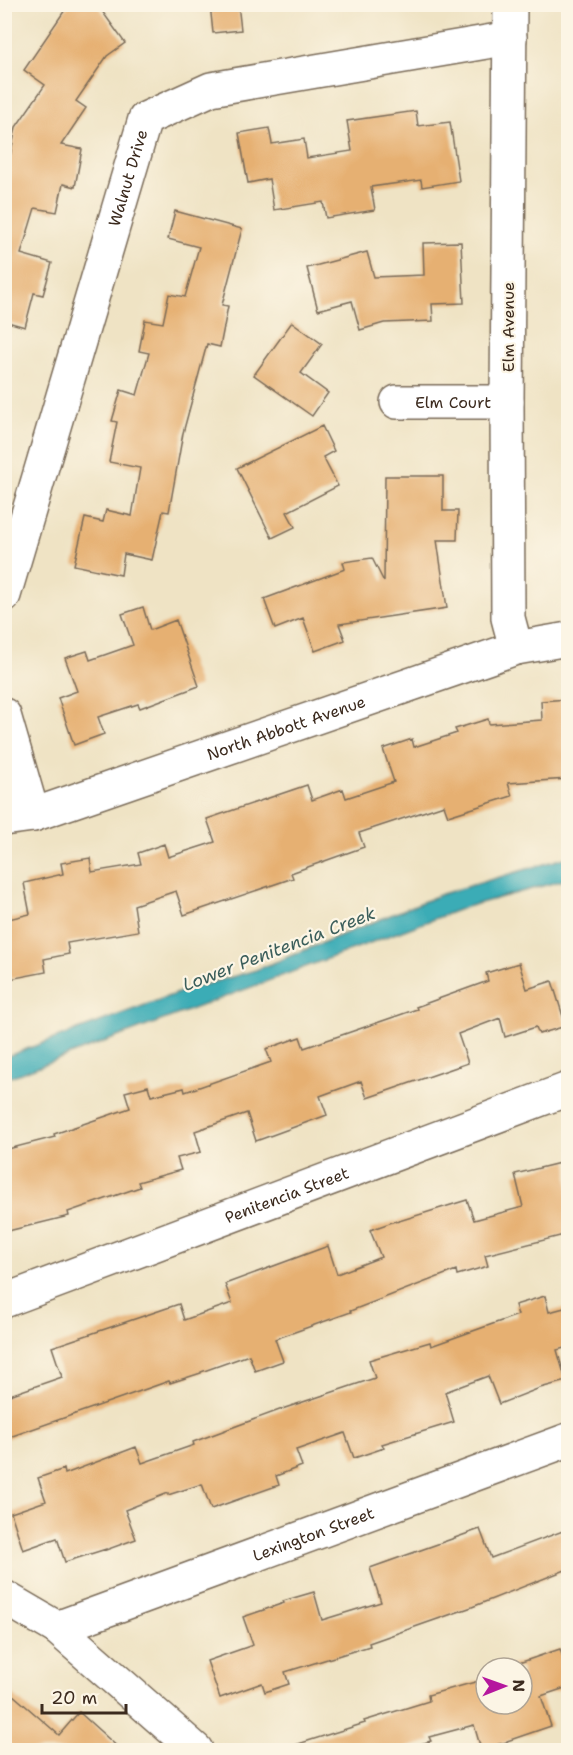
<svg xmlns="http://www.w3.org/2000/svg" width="573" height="1755" font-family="'Shantell Sans',sans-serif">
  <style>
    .water { fill: #3bacb6; stroke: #3b6b6a; stroke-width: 1.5 }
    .building { fill: #e6b072 }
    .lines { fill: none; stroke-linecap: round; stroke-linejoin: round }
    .minor-casing { stroke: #7a6b58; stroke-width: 36 }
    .minor { stroke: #fff; stroke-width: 33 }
    .labels { text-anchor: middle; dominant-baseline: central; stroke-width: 4.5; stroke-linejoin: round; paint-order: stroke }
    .street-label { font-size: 16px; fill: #3b2a1e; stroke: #fcf5e5 }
    .water-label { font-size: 18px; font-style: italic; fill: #3b5e5b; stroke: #fcf5e5 }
  </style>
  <rect width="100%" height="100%" fill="#fcf5e5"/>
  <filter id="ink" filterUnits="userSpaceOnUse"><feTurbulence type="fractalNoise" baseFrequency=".0167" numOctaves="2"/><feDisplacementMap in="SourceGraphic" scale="12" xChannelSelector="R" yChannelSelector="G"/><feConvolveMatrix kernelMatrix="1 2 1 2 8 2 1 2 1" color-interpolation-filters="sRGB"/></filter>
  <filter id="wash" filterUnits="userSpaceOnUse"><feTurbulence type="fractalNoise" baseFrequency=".008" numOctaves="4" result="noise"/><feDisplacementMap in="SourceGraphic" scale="24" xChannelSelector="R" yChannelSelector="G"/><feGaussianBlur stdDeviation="1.35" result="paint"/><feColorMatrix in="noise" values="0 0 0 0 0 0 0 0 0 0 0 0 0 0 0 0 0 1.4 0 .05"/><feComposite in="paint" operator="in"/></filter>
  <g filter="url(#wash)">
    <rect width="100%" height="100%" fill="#efe3c4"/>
    <path class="water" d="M 568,857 L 568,879 L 466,907 L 5,1079 L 5,1057 L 183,991 L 256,970 L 442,894 Z"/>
    <g id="blocks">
      <path class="building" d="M 69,4 L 97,4 L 125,43 L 107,56 L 76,101 L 86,108 L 61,145 L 82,149 L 75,187 L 63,184 L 57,212 L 35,208 L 21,254 L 52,263 L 43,295 L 34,293 L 25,327 L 4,321 L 4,161 L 9,162 L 16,127 L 45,85 L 24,70 Z
        M 210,4 L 238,4 L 241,30 L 213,33 Z
        M 416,111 L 418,126 L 450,122 L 459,181 L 422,187 L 421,180 L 371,187 L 375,210 L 326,218 L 323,202 L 274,210 L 269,179 L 248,183 L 239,133 L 269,128 L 272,144 L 304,139 L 307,158 L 352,151 L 347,121 Z
        M 175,211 L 242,229 L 222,305 L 228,306 L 220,347 L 207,344 L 183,433 L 169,512 L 163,511 L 152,560 L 124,554 L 121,575 L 74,565 L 85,518 L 103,522 L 106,510 L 132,516 L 140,468 L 109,462 L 117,422 L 112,421 L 121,390 L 137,395 L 149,353 L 139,351 L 145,320 L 163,323 L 169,294 L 185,297 L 199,247 L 168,239 Z
        M 461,242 L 464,303 L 432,304 L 433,321 L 384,323 L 360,330 L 352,301 L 318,310 L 307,268 L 367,252 L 374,277 L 424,275 L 423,243 Z
        M 292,322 L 322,344 L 301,373 L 328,393 L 312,416 L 254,375 Z
        M 322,426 L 334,451 L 323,457 L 338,486 L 287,512 L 295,527 L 272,538 L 237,468 Z
        M 385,476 L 443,476 L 443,511 L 458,511 L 457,540 L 437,540 L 447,608 L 339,624 L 345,640 L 315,651 L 303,618 L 275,629 L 264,599 L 345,569 L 343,562 L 372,558 L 384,582 Z
        M 143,607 L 150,630 L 176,620 L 199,686 L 140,708 L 138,704 L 98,717 L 104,734 L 74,745 L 58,698 L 77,691 L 65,658 L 87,651 L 90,660 L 133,645 L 122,614 Z
        M 568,699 L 568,750 L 567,750 L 568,779 L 508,783 L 512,796 L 448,816 L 444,805 L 359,833 L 364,847 L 291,873 L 293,878 L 184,915 L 176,891 L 134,905 L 138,931 L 67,943 L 69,954 L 44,959 L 46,972 L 10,979 L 4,953 L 4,920 L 30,914 L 24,883 L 63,874 L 61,863 L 90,858 L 92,872 L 141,864 L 138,853 L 164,844 L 168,857 L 215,842 L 207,819 L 307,785 L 312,800 L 343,789 L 346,798 L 394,782 L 383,749 L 412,739 L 414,747 L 457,733 L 455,729 L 488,719 L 489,724 L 542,720 L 541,701 Z
        M 519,963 L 527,989 L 552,981 L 566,1026 L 539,1034 L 536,1027 L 505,1037 L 500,1018 L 458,1034 L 468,1063 L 367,1098 L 361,1081 L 320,1096 L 327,1115 L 256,1141 L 247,1113 L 195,1131 L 201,1152 L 177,1158 L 181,1170 L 138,1182 L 140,1187 L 68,1212 L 69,1216 L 4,1232 L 4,1150 L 55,1137 L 54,1134 L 130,1108 L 125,1092 L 148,1086 L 151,1096 L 184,1088 L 185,1092 L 271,1062 L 266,1049 L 300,1037 L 304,1048 L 417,1009 L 416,1007 L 488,981 L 486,973 Z
        M 568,1161 L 568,1234 L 485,1255 L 488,1266 L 457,1275 L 456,1270 L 350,1311 L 351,1312 L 275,1339 L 283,1361 L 255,1371 L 249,1355 L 201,1372 L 201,1373 L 170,1383 L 169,1381 L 4,1439 L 4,1397 L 62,1377 L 52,1347 L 179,1304 L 184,1320 L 232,1303 L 225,1284 L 328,1246 L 337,1274 L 381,1257 L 370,1230 L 395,1221 L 396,1222 L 467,1200 L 474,1220 L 523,1207 L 515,1174 Z
        M 545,1296 L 549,1312 L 568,1307 L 568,1347 L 557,1350 L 566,1381 L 540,1388 L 499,1404 L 488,1376 L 445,1392 L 454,1422 L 382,1444 L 384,1448 L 354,1458 L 345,1433 L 296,1450 L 302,1466 L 276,1476 L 279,1485 L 211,1509 L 202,1484 L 168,1495 L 168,1493 L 125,1510 L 136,1539 L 106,1550 L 106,1549 L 65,1562 L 57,1538 L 23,1550 L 11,1513 L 46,1501 L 38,1478 L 64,1469 L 65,1474 L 136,1447 L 142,1463 L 194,1445 L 193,1442 L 285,1408 L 375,1378 L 369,1360 L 430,1342 L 431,1346 L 518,1315 L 515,1305 Z
        M 480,1529 L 491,1558 L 568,1529 L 568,1569 L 472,1607 L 369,1643 L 370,1646 L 285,1672 L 289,1684 L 265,1692 L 262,1683 L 220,1698 L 207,1661 L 253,1645 L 243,1617 L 284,1603 L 283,1601 L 314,1592 L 322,1620 L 381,1602 L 370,1568 Z
        M 560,1649 L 568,1672 L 568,1687 L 541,1696 L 551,1726 L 507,1741 L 507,1742 L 481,1749 L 474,1725 L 429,1737 L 431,1741 L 399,1750 L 295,1750 L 295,1745 L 365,1723 L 364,1721 L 429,1701 L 428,1695 L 486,1679 L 486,1704 L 522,1704 L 522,1668 L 510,1668 L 510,1666 Z
        M 4,1687 L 59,1735 L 79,1712 L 121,1750 L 16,1750 L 4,1740 Z"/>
    </g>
  </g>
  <g filter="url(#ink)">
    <use href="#blocks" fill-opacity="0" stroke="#7a6b58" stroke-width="1.5"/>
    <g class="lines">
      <g class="minor-casing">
        <g id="minor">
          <path d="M 510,4 L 507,402 L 508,618 L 516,648"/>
          <path id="s1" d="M 397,402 L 507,402"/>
          <path id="s2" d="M 4,595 L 145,119 L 211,89 L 510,38"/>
          <path d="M 4,715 L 33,815"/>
          <path id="s3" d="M 4,819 L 33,815 L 516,648 L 568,639"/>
          <path id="s4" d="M 4,1301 L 568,1089"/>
          <path d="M 4,1597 L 57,1628 L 196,1750"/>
          <path id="s5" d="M 57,1628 L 568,1440"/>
        </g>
      </g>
      <use href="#minor" class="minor"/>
    </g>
  </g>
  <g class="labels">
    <g class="street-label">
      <text stroke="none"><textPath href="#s2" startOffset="435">Walnut Drive</textPath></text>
      <text transform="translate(508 327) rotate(-90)">Elm Avenue</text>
      <text stroke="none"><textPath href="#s1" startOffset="56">Elm Court</textPath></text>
      <text stroke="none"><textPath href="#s3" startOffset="297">North Abbott Avenue</textPath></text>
      <text stroke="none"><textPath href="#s4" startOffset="302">Penitencia Street</textPath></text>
      <text stroke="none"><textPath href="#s5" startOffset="273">Lexington Street</textPath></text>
    </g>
    <g class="water-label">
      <text transform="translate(279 949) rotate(-21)">Lower Penitencia Creek</text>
    </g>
  </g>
  <rect width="573" height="1755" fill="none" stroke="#fcf5e5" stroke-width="24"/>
  <g transform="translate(504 1686) rotate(89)"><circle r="28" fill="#fcf5e5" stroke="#afa495" stroke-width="1.5"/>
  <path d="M0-4.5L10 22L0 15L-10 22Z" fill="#b5179e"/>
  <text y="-9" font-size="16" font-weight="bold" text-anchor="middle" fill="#3b2a1e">N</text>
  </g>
  <path d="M42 1704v9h84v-9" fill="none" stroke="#3b2a1e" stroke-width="3"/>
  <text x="51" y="1704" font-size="18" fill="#3b2a1e" stroke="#fcf5e5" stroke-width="4.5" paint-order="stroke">20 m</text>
</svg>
